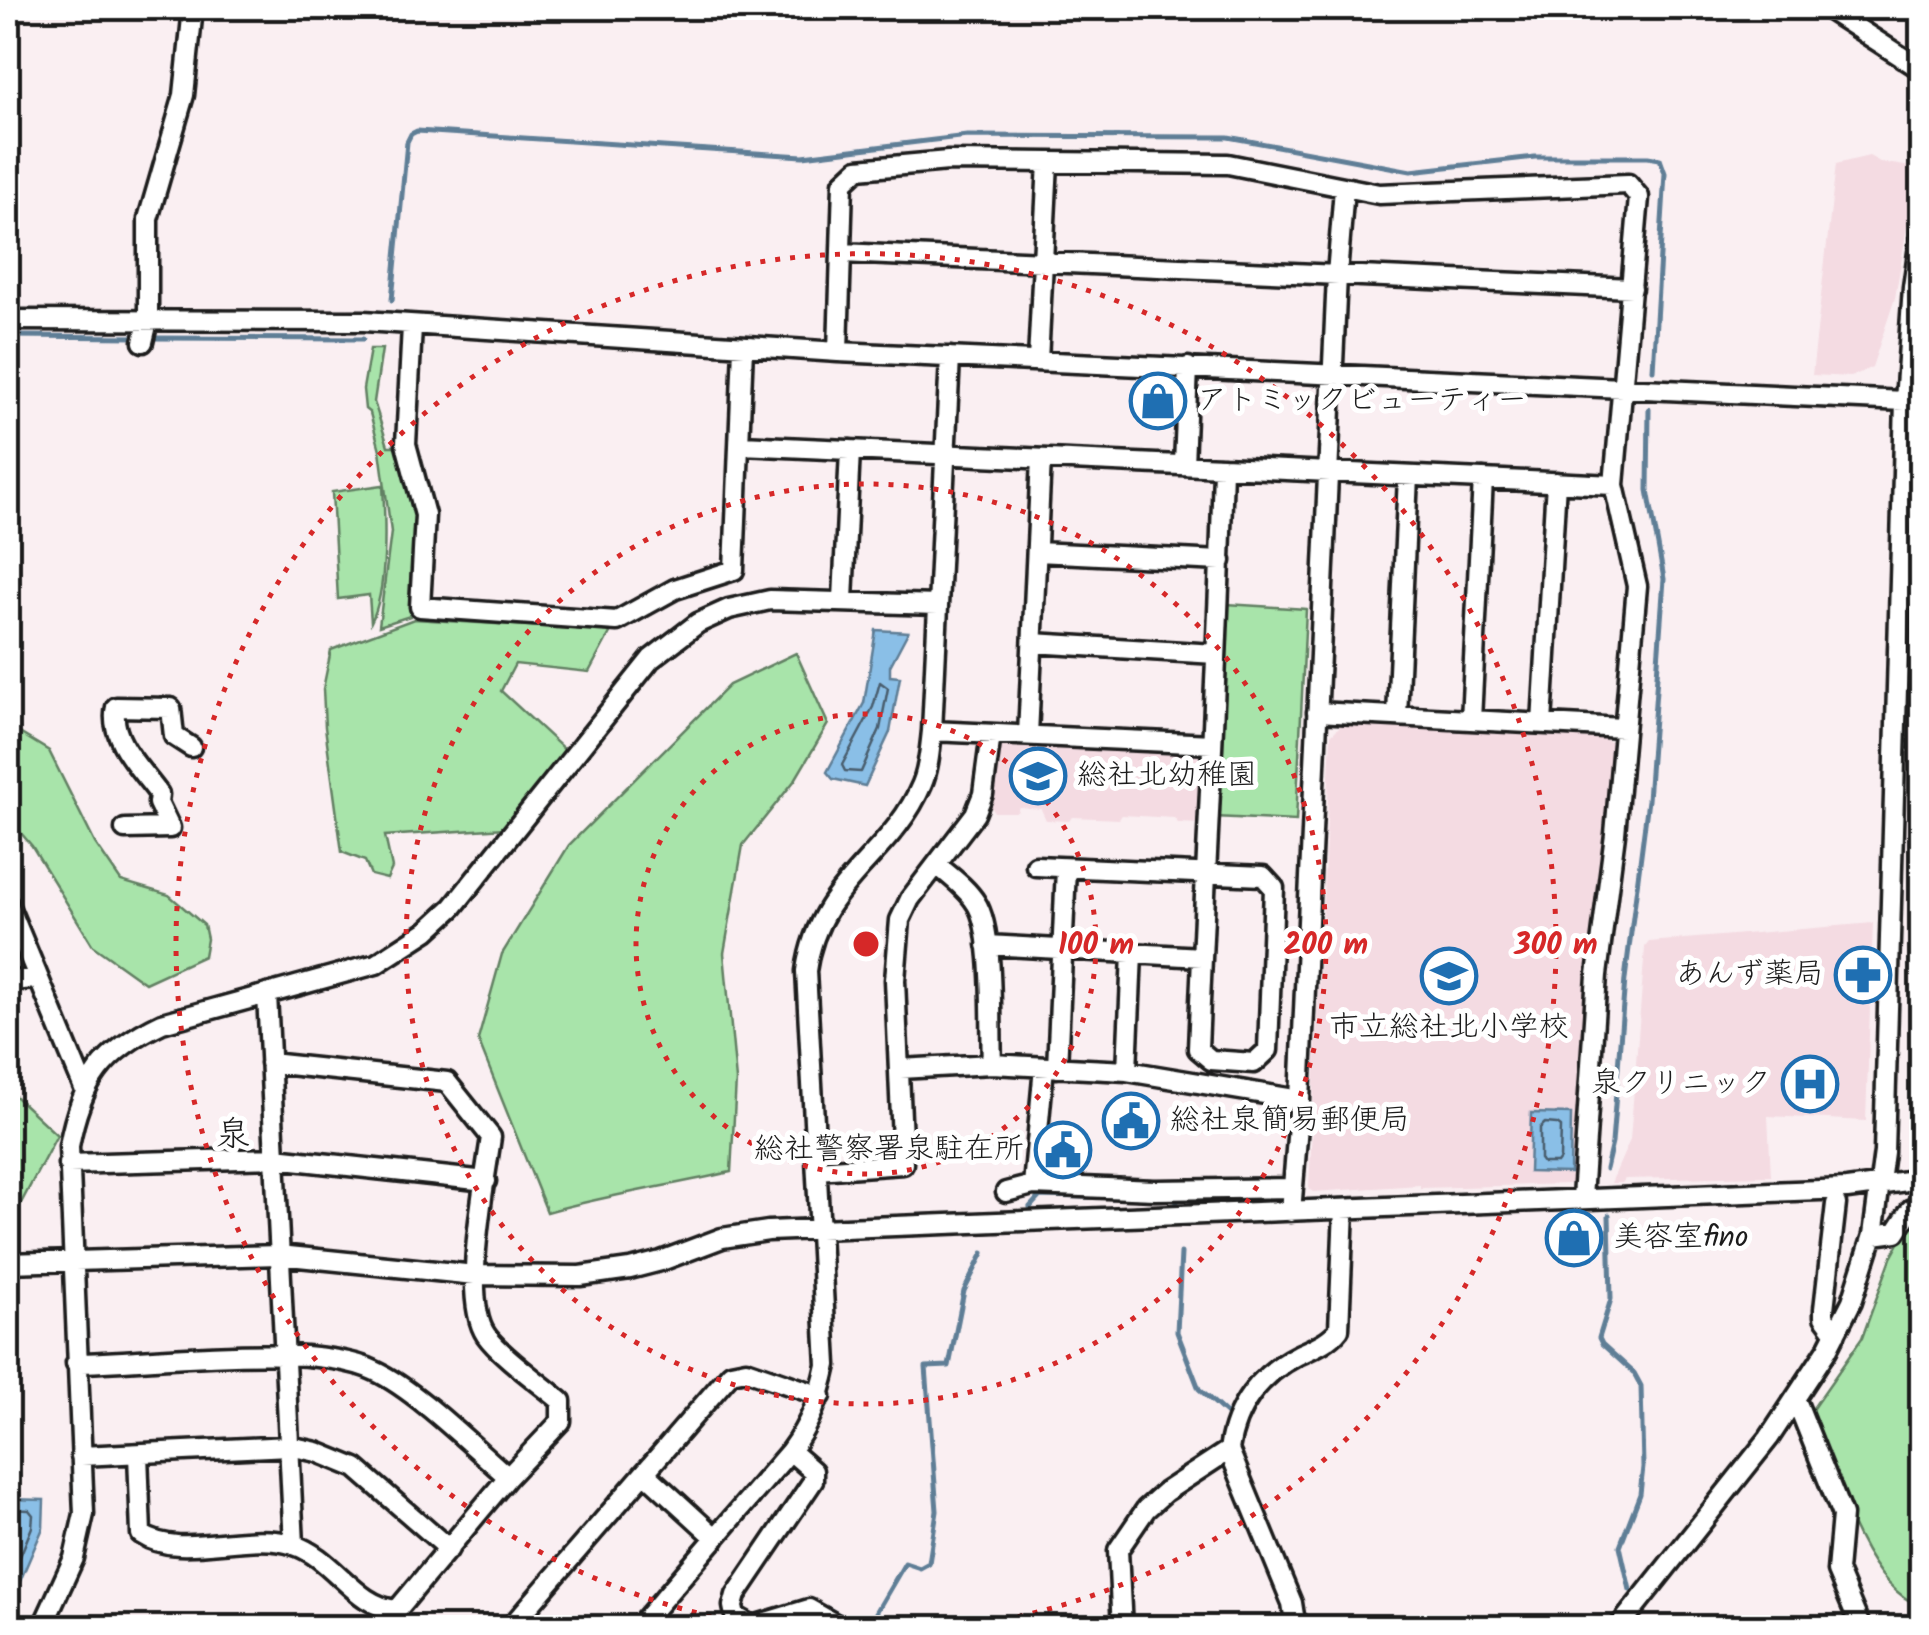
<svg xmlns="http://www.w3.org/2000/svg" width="1929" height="1635" font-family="Kalam,'Klee One',sans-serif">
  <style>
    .built { fill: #f4dbe2 }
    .green { fill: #a8e4aa; stroke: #628063; stroke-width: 2.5 }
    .water { fill: #8abfe7; stroke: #5e7e96; stroke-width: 2.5 }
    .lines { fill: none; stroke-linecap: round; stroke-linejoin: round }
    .shore { stroke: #485d6d; stroke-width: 2.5 }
    .stream { stroke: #5e7e96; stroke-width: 5 }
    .minor-casing { stroke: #1c1c1c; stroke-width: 25 }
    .minor { stroke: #fff; stroke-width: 18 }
    .ring { fill: none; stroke: #d62828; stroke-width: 5; stroke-dasharray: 5 10 }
    .labels { text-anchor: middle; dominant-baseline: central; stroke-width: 10; stroke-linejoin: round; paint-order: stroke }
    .poi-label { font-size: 30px; fill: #1c1c1c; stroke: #fff; text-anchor: start }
    .quarter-label { font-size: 35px; fill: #1c1c1c; stroke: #fff }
    .centre { fill: #d62828; stroke: #fff; stroke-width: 5 }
    .ring-label { font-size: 30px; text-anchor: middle; font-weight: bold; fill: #d62828; stroke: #fff; stroke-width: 10; stroke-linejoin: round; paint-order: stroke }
  </style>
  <rect width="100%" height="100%" fill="#faeff2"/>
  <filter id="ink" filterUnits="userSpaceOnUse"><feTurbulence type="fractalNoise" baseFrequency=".01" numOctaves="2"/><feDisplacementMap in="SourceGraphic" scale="20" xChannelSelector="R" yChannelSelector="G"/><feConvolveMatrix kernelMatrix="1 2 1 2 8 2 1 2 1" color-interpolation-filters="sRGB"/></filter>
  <g filter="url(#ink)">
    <path class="built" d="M 1869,156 L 1880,162 L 1917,168 L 1895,298 L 1872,367 L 1851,377 L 1812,375 L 1836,164 Z
      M 1341,725 L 1605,739 L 1616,746 L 1593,948 L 1579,1175 L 1570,1184 L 1420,1188 L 1420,1185 L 1313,1192 L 1309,1189 L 1331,735 Z
      M 1002,743 L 1197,752 L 1203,759 L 1200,824 L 1178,823 L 1174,818 L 1122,815 L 1119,819 L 1072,817 L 1069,821 L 1046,820 L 1041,809 L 1019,807 L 1017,812 L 994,812 L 992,808 L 984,808 L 996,749 Z
      M 1873,923 L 1866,1121 L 1768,1116 L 1771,1176 L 1625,1179 L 1622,1183 L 1611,1183 L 1630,1140 L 1645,947 L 1649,942 Z"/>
    <path class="green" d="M 370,349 L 382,349 L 374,402 L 388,446 L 399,446 L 416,517 L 410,616 L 379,626 L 391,532 L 380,450 L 370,413 L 365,409 L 363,389 Z
      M 383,485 C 385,521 388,590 371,622 L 369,595 L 338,599 L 332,492 Z
      M 1226,604 L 1306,609 L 1296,821 L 1215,817 Z
      M 414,619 L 611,631 L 589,672 L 515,664 L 501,691 L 567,752 L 505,828 L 385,836 L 392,868 L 387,879 L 371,875 L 365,861 L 342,852 L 325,727 L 323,689 L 331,650 Z
      M 796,653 L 828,724 L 795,780 L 743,845 L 724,953 L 736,1080 L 731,1172 C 669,1186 608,1195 547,1212 L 478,1040 L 502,954 L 569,845 L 729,685 Z
      M 8,726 L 49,751 L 95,843 L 121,881 L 169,895 L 204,925 L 207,939 L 204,956 L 145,983 L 93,946 L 32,846 L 8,818 Z
      M 8,1095 L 16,1097 L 57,1135 L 11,1222 L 8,1222 Z
      M 1921,1215 L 1921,1606 C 1862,1587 1830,1465 1811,1411 L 1862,1338 L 1891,1258 L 1914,1216 Z"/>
    <path class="water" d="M 876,630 L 908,632 L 890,666 L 890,676 L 900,677 L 890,732 L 865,786 L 833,779 L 827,772 L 864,703 Z
      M 1531,1113 L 1571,1114 L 1570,1173 L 1529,1172 Z
      M 8,1499 L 44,1500 L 43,1528 L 8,1609 Z"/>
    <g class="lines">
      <path class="shore" d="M 880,682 L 888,688 L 880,729 L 861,772 L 845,771 L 842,765 L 873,707 Z
        M 1545,1123 L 1557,1124 L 1561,1127 L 1560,1159 L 1557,1163 L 1543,1163 L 1540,1159 L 1540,1128 Z
        M 8,1509 L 29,1510 L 33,1515 L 32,1527 L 8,1586"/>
      <path class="stream" d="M 392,300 L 407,142 L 411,134 L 417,131 L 803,156 L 967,136 L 1228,137 L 1411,171 L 1535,157 L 1648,157 L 1660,159 L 1665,173 L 1653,370
        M 8,336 L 140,337
        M 151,338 L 363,339
        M 1606,1169 L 1612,1143 L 1625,979 L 1648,800 L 1664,579 L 1648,490 L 1649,409
        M 1177,1203 L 1176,1199 L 1274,1198
        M 1030,1207 L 1040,1196 L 1176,1199
        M 1609,1215 L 1611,1299 L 1599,1338 L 1602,1344 L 1634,1373 L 1641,1386 L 1643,1467 L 1640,1494 L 1620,1546 L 1630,1590
        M 1181,1253 L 1177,1332 L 1199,1389 L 1230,1417 L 1229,1420
        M 827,1608 L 862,1628
        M 867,1628 L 905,1563 L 920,1568 L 929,1563 L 937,1511 L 926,1367 L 949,1366 L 964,1291 L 983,1253"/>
      <g class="minor-casing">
        <path id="minor" d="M 1826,8 L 1922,70
          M 1922,96 L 1922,111
          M 841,253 L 1632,288
          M 8,320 L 364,321 L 838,352 L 1905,401
          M 412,326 L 406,444 L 425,515 L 420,607 L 617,621 L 675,589 L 734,570 L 743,347
          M 143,342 L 148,321 L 148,219 L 184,95 L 193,8
          M 838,352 L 843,183 L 858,169 L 948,161 L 1228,164 L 1379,194 L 1628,184 L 1639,197 L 1614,485 L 1637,586 L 1615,834 L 1597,975 L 1582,1198
          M 1038,361 L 1048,162
          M 741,445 L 1614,485
          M 1184,465 L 1188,367
          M 1037,552 L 1221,561
          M 843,600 L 850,450
          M 1033,643 L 1216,654
          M 1317,712 L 1623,728
          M 1397,716 L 1408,476
          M 1471,720 L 1483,479
          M 1542,724 L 1556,482
          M 932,731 L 1212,744
          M 1028,735 L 1041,459
          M 125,829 L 170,828 L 158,803 L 159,794 C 142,770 108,739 116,707 L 171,708 L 174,736 L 191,747
          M 937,865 C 950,876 967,888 976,903 C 995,931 990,1028 992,1064
          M 1036,866 L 1263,876 L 1274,888 L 1268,1050 L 1254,1063 L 1211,1060 L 1198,1049 C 1206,855 1218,661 1223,467
          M 8,904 L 84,1088
          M 987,945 L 1202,957
          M 8,981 L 36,979
          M 267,994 L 294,1545
          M 1057,1068 L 1066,868
          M 900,1069 L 992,1064 L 1127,1071 L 1300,1100
          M 1127,1071 L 1132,953
          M 68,1164 L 275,1158 L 486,1181
          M 817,1170 L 903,1164 L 895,980 L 900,920 L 910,899 L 975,814 L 983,794 L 991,734
          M 1033,1185 L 1044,1067
          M 1006,1192 L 1033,1185 L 1155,1190 L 1293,1188
          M 1836,1204 L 1824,1309 L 1824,1317 L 1836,1333
          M 1291,1212 L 1300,1100 L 1337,275 L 1344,188
          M 1873,1235 L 1896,1232 L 1911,1209 L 1922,1207
          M 8,1263 L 279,1255 L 475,1275 L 580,1276 L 630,1269 L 661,1261 L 722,1238 L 768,1231 L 1847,1189 L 1922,1179
          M 76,1363 C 153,1362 310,1340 375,1371 C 416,1390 472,1446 508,1477
          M 1796,1400 L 1842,1515 L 1837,1571 L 1861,1628
          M 790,1451 L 813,1471 L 813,1481 L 736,1595 L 733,1606 L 735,1616 L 753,1626 L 809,1609 L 842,1628
          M 138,1454 L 141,1534 C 181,1561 247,1529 294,1545 C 334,1558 355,1607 397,1610 L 508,1477 L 561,1421 L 561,1401 C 541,1384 500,1355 486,1335 C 461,1299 485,1182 491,1137 L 447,1082 L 270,1063
          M 81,1456 L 289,1446 L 317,1452 L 356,1468 L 449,1549
          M 645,1473 L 716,1538
          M 42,1628 L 74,1558 L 84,1514 L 69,1146 C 81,1081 103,1051 162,1023 L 376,964 L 427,931 L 453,907 L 651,659 L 698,623 L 729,609 L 770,600 L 938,605
          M 510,1628 L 731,1373 L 746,1370 L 821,1396
          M 638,1628 L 790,1451 C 810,1424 820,1398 827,1365 L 806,971 C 818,881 891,858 922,784 C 929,768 930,748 932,731 L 950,357
          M 1122,1628 L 1118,1550 L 1146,1509 L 1165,1492 L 1229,1450
          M 1296,1628 L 1292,1603 L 1229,1450 C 1235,1407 1260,1374 1298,1355 C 1313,1348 1329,1342 1339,1329 L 1344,1209
          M 1618,1628 L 1769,1438 L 1827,1350 L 1852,1301 L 1873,1235 L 1884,1152 L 1905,401 L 1913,287 L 1922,225"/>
      </g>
      <use href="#minor" class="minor"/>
    </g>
  </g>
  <g class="ring">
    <circle cx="866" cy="944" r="230"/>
    <circle cx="866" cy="944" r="460"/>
    <path d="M770 1627A690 690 0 1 1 962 1627"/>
  </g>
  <defs>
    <g id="shop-ring" transform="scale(2.875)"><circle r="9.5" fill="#fff" stroke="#1f6fb2" stroke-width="1.5"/><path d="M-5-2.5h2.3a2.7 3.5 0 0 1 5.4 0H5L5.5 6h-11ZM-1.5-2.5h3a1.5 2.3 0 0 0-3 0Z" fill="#1f6fb2"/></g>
    <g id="school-ring" transform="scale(2.875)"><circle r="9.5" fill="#fff" stroke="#1f6fb2" stroke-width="1.5"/><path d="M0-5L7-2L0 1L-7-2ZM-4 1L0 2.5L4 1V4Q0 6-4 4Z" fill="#1f6fb2"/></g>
    <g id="pharmacy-ring" transform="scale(2.875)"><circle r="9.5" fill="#fff" stroke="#1f6fb2" stroke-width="1.5"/><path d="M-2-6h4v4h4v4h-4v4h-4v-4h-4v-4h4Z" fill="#1f6fb2"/></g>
    <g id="hospital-ring" transform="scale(2.875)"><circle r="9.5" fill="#fff" stroke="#1f6fb2" stroke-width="1.5"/><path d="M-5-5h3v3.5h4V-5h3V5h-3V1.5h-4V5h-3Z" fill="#1f6fb2"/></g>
    <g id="civic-ring" transform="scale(2.875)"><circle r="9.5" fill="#fff" stroke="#1f6fb2" stroke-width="1.5"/><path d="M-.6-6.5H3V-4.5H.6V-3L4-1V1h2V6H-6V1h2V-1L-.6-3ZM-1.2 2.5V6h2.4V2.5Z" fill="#1f6fb2"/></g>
  </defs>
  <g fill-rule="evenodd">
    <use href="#shop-ring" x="1158" y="401"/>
    <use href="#school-ring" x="1038" y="776"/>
    <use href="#pharmacy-ring" x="1863" y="975"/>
    <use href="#school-ring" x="1449" y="976"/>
    <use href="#hospital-ring" x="1810" y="1084"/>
    <use href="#civic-ring" x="1131" y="1121"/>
    <use href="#civic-ring" x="1063" y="1150"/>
    <use href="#shop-ring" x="1574" y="1238"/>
  </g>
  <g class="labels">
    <g class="poi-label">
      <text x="1197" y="401">アトミックビューティー</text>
      <text x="1077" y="776">総社北幼稚園</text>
      <text x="1824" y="975" text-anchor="end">あんず薬局</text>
      <text x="1449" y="1028" text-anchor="middle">市立総社北小学校</text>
      <text x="1771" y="1084" text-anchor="end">泉クリニック</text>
      <text x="1170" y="1121">総社泉簡易郵便局</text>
      <text x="1024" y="1150" text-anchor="end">総社警察署泉駐在所</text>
      <text x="1613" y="1238">美容室fino</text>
    </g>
    <g class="quarter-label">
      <text x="233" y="1136">泉</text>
    </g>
  </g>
  <circle cx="866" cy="944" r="15" class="centre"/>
  <g class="ring-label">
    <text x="1096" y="954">100 m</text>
    <text x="1326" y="954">200 m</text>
    <text x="1556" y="954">300 m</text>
  </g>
  <rect width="1929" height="1635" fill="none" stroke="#fff" stroke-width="40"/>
  <rect x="20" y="20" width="1889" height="1595" fill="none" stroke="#1c1c1c" stroke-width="4" filter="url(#ink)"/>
</svg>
